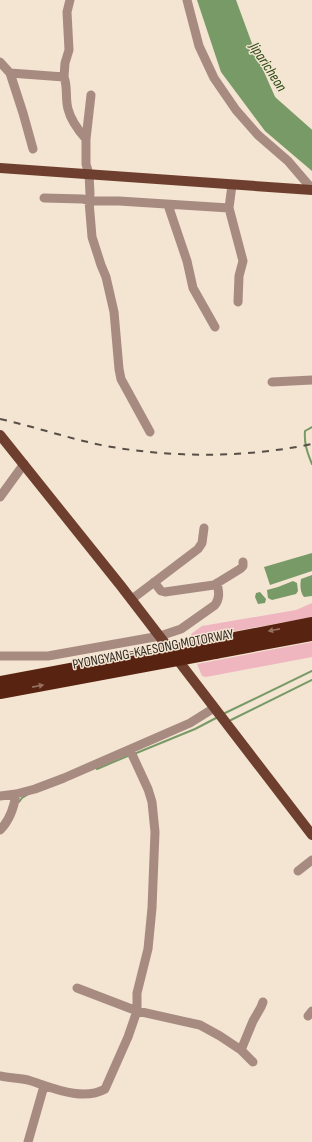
<svg xmlns="http://www.w3.org/2000/svg" width="312" height="1142" font-family="'Sofia Sans Condensed',sans-serif">
  <style>
    .green { fill: #efb6c0 }
    .water { fill: #789a66 }
    .lines { fill: none; stroke-linecap: round; stroke-linejoin: round }
    .stream { stroke: #789a66; stroke-width: 2 }
    .river { stroke: #789a66; stroke-width: 11 }
    .minor { stroke: #a78b81; stroke-width: 9 }
    .major { stroke: #6e3f2f; stroke-width: 10 }
    .highway { stroke: #582411; stroke-width: 12 }
    .rail { stroke: #574f46; stroke-width: 2; stroke-dasharray: 7 7; stroke-linecap: butt }
    .highway-bridge { stroke: #582411; stroke-width: 12 }
    .oneway { fill: #96715e }
    .labels { text-anchor: middle; dominant-baseline: central; stroke-width: 3; stroke-linejoin: round; paint-order: stroke }
    .street-label { font-size: 14px; fill: #302a23; stroke: #f4e4d2 }
    .water-label { font-size: 15px; font-style: italic; fill: #294a12; stroke: #f4e4d2 }
  </style>
  <rect width="100%" height="100%" fill="#f4e4d2"/>
  <path class="green" d="M 312,603 L 312,617 L 192,639 L 191,634 L 202,626 L 296,610 Z
    M 312,642 L 312,657 L 206,677 L 202,676 L 197,664 Z"/>
  <path class="water" d="M 197,0 L 236,0 L 254,49 L 283,115 L 312,132 L 312,171 L 265,131 L 221,72 Z
    M 312,553 L 312,571 L 270,585 L 264,567 Z
    M 312,575 L 312,596 L 304,597 C 300,592 300,585 301,579 Z
    M 293,581 L 297,583 L 298,591 L 296,594 L 272,600 L 268,598 L 267,590 L 278,587 Z
    M 260,592 L 266,599 L 265,603 L 258,604 L 255,597 L 256,593 Z"/>
  <g class="lines">
    <path class="stream" d="M 312,427 L 305,431 C 304,443 307,452 312,464
      M 223,714 L 312,671
      M 231,720 L 312,680
      M 134,754 L 195,729 L 218,717
      M 97,769 L 130,755
      M 19,802 L 22,798 L 27,795"/>
    <path class="river" d="M 270,100 L 312,137"/>
    <path class="minor" d="M 187,0 L 199,46 L 214,78 L 236,110 L 258,135 L 288,161 L 312,189
      M 0,62 L 10,73 L 23,113 L 33,149
      M 10,73 L 64,77 L 65,63 L 69,50 L 67,12 L 70,0
      M 64,77 C 68,87 65,98 68,109 C 71,121 78,130 86,139
      M 91,95 L 86,139 L 86,164 L 89,174 L 90,194 L 89,201 L 92,237 L 101,265 L 106,277 L 114,312 L 119,369 L 121,379 L 150,432
      M 232,185 L 229,208 L 243,261 L 239,276 L 238,302
      M 44,198 L 83,199 L 89,201 L 119,201 L 229,208
      M 168,205 L 187,261 L 193,288 L 215,327
      M 272,382 L 312,380
      M 0,497 L 24,464
      M 154,582 L 161,591 L 165,592 L 214,585 L 240,569 L 243,566 L 243,562
      M 132,599 L 198,549 L 202,543 L 204,528
      M 0,656 L 48,656 L 160,636 L 181,629 L 215,605 C 220,598 219,592 217,583
      M 0,796 L 16,794 L 35,789 L 64,778 L 190,723 L 214,708
      M 0,830 C 10,820 14,808 16,794
      M 298,871 L 312,860
      M 77,988 L 137,1011 L 200,1025 L 220,1036 L 241,1050 L 253,1062
      M 308,1016 L 312,1011
      M 241,1050 L 253,1021 L 261,1007 L 263,1002
      M 0,1076 C 9,1078 19,1078 28,1080 C 51,1087 82,1102 105,1089 L 128,1037 L 137,1011 L 137,993 L 148,949 L 152,908 L 155,832 L 152,802 L 148,789 L 130,750
      M 28,1142 L 44,1086"/>
    <path class="major" d="M 0,168 L 312,190
      M 0,435 L 121,586 L 312,835"/>
    <path class="highway" d="M 214,642 L 312,623
      M 215,653 L 312,635"/>
    <path class="rail" d="M 0,419 C 36,427 70,439 106,446 C 174,458 244,458 312,444"/>
    <path class="highway-bridge" d="M 0,682 L 214,642
      M 0,693 L 215,653"/>
  </g>
  <defs><path id="oneway-solid" d="M-6-.8H1V-3.2L6.5 0L1 3.2V.8H-6Z"/></defs>
  <g class="oneway">
    <use href="#oneway-solid" transform="translate(274 630) rotate(169)"/>
    <use href="#oneway-solid" transform="translate(38 686) rotate(-11)"/>
  </g>
  <g class="labels">
    <g class="street-label">
      <text transform="translate(153 649) rotate(-11)">PYONGYANG-KAESONG MOTORWAY</text>
    </g>
    <g class="water-label">
      <text transform="translate(268 67) rotate(57)">Jiparicheon</text>
    </g>
  </g>
</svg>
